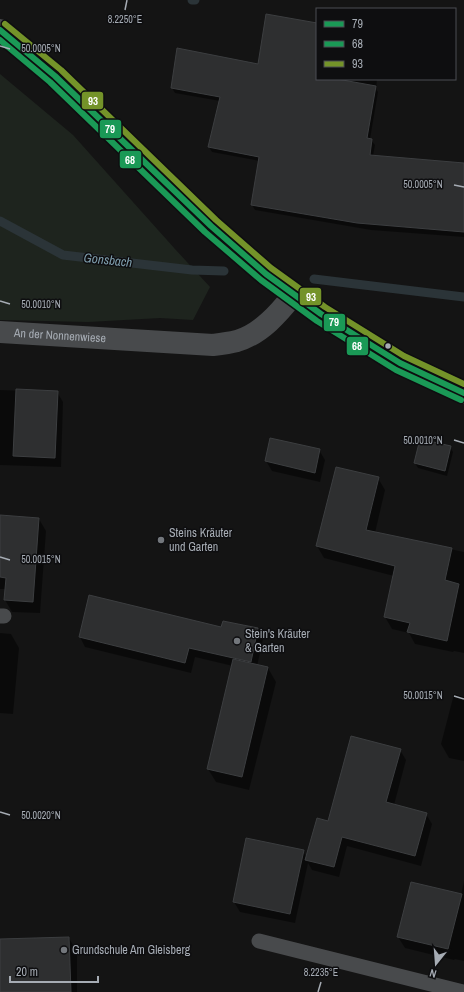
<svg xmlns="http://www.w3.org/2000/svg" width="464" height="992" font-family="'Archivo Narrow',sans-serif">
  <style>
    .green { fill: #1e241e }
    .shadow { fill: #0007 }
    .lines { fill: none; stroke-linecap: round; stroke-linejoin: round }
    .stream { stroke: #2b3438; stroke-width: 9 }
    .building { fill: #2e2f30; stroke: #3c3e40 }
    .service { stroke: #484a4c; stroke-width: 15 }
    .minor { stroke: #484a4c; stroke-width: 22 }
    .secondary { stroke: #47484a; stroke-width: 22 }
    .bus-1-casing { stroke: #0e0e10; stroke-width: 9 }
    .bus-2-casing { stroke: #0e0e10; stroke-width: 9 }
    .bus-3-casing { stroke: #0e0e10; stroke-width: 9 }
    .bus-1 { stroke: #1a9956; stroke-width: 6 }
    .bus-2 { stroke: #1a9956; stroke-width: 6 }
    .bus-3 { stroke: #749329; stroke-width: 6 }
    .ticks { fill: none; stroke: #a6acb4; stroke-width: 1.5 }
    .bus-dot { fill: #a6acb4; stroke: #0e0e10; stroke-width: 1.5 }
    .poi-dot { fill: #73777c; stroke: #0e0e10; stroke-width: 1.5 }
    .labels { text-anchor: middle; dominant-baseline: central; stroke-width: 3; stroke-linejoin: round; paint-order: stroke }
    .street-label { font-size: 12px; fill: #a6acb4; stroke: #0e0e10 }
    .poi-label { font-size: 12px; fill: #a6acb4; stroke: #0e0e10; text-anchor: start }
    .water-label { font-size: 13px; font-style: italic; fill: #7f9ead; stroke: #0e0e10 }
    .ticks-label { font-size: 10px; text-anchor: middle; fill: #a6acb4; stroke: #0e0e10; stroke-width: 3; stroke-linejoin: round; paint-order: stroke }
    .line-badge { stroke: #0e0e10; stroke-width: 1.5 }
    .badge-label { font-size: 11px; text-anchor: middle; font-weight: bold; fill: #fff }
  </style>
  <rect width="100%" height="100%" fill="#141414"/>
  <path class="green" d="M 0,74 L 73,135 L 175,249 L 210,287 L 193,320 L 160,318 L 88,322 L 0,320 Z"/>
  <path class="shadow" d="M 317,24 L 317,79 L 377,79 L 376,89 L 378,92 L 370,139 L 375,145 L 373,156 L 464,164 L 464,237 L 371,230 L 255,210 L 252,205 L 260,161 L 212,152 L 209,147 L 220,101 L 175,93 L 172,88 L 258,65 Z
    M 0,390 L 57,392 L 63,402 L 61,467 L 0,465 Z
    M 271,439 L 319,450 L 325,460 L 320,482 L 272,471 L 266,461 Z
    M 421,440 L 450,447 L 453,452 L 447,476 L 418,468 L 415,463 Z
    M 336,468 L 378,478 L 385,490 L 375,533 L 464,552 L 464,653 L 454,651 L 453,652 L 415,644 L 409,633 L 392,629 L 385,617 L 394,576 L 324,558 L 317,546 Z
    M 0,516 L 39,519 L 46,531 L 40,613 L 12,612 L 5,600 L 6,589 L 0,589 Z
    M 90,596 L 222,628 L 258,629 L 263,639 L 257,666 L 268,668 L 276,682 L 249,790 L 216,782 L 208,769 L 233,666 L 195,657 L 191,673 L 85,647 L 80,637 Z
    M 0,633 L 11,634 L 19,648 L 13,714 L 0,713 Z
    M 454,694 L 464,697 L 464,761 L 449,758 L 441,744 Z
    M 400,750 L 406,760 L 394,805 L 426,814 L 432,824 L 421,866 L 347,846 L 339,877 L 312,870 L 308,863 L 295,923 L 240,912 L 234,902 L 303,851 L 307,858 L 329,822 Z
    M 464,881 L 464,961 L 455,959 L 454,960 L 405,948 L 398,937 L 461,895 Z
    M 69,938 L 77,952 L 77,992 L 0,992 L 0,940 Z"/>
  <g class="lines">
    <path class="stream" d="M 192,0 L 195,0
      M 0,221 L 63,255 L 192,270 L 224,271
      M 314,279 L 464,297"/>
  </g>
  <path class="building" d="M 266,14 L 317,23 L 317,79 L 337,79 L 376,86 L 367,138 L 372,139 L 370,155 L 464,163 L 464,232 L 357,223 L 251,205 L 259,157 L 208,147 L 220,97 L 171,88 L 177,48 L 258,64 Z
    M 16,389 L 58,391 L 55,458 L 13,456 Z
    M 270,438 L 320,449 L 315,473 L 265,461 Z
    M 420,439 L 451,446 L 445,471 L 414,463 Z
    M 336,467 L 379,477 L 366,530 L 452,548 L 445,580 L 459,584 L 447,641 L 407,632 L 410,623 L 384,617 L 395,566 L 316,546 Z
    M 0,515 L 39,518 L 33,602 L 4,600 L 6,578 L 0,577 Z
    M 89,595 L 221,627 L 223,621 L 258,628 L 251,662 L 189,648 L 185,663 L 79,637 Z
    M 233,659 L 268,667 L 242,777 L 207,769 Z
    M 351,736 L 401,749 L 386,802 L 427,813 L 415,856 L 342,837 L 334,867 L 305,860 L 317,818 L 328,821 Z
    M 246,838 L 304,850 L 290,914 L 233,902 Z
    M 411,882 L 462,894 L 448,949 L 397,937 Z
    M 69,937 L 71,992 L 0,992 L 0,939 Z"/>
  <g class="lines">
    <path class="service" d="M 0,616 L 4,616
      M 259,941 L 463,992"/>
    <path class="minor" id="s1" d="M 0,332 L 213,345 C 221,344 229,343 237,341 C 261,334 279,313 294,294"/>
    <path class="secondary" d="M 0,30 L 55,76 L 211,226 L 266,274 L 321,314 L 400,363 L 464,393"/>
    <g class="bus-1-casing">
      <path id="bus-1" d="M 0,30 L 55,76 L 211,226 L 266,274 L 321,314 L 400,363 L 464,393"/>
    </g>
    <g class="bus-2-casing">
      <path id="bus-2" d="M 0,40 L 50,82 L 205,232 L 261,280 L 317,321 L 396,370 L 461,400"/>
    </g>
    <g class="bus-3-casing">
      <path id="bus-3" d="M 5,24 L 61,70 L 216,220 L 271,268 L 325,307 L 404,356 L 464,384"/>
    </g>
    <use href="#bus-1" class="bus-1"/>
    <use href="#bus-2" class="bus-2"/>
    <use href="#bus-3" class="bus-3"/>
  </g>
  <path class="ticks" d="M 125,10 L 127,0M 0,46 L 10,49M 454,185 L 464,187M 0,301 L 10,304M 454,440 L 464,443M 0,557 L 10,560M 454,696 L 464,699M 0,812 L 10,815M 318,992 L 321,982"/>
  <circle class="bus-dot" cx="388" cy="346" r="3.5"/>
  <g class="poi-dot">
    <circle cx="161" cy="540" r="4"/>
    <circle cx="237" cy="641" r="4"/>
    <circle cx="64" cy="950" r="4"/>
  </g>
  <g class="labels">
    <g class="street-label">
      <text stroke="none"><textPath href="#s1" startOffset="60">An der Nonnenwiese</textPath></text>
    </g>
    <g class="poi-label">
      <text x="169" y="533">Steins Kräuter<tspan x="169" dy="14">und Garten</tspan></text>
      <text x="245" y="634">Stein's Kräuter<tspan x="245" dy="14">&amp; Garten</tspan></text>
      <text x="72" y="950">Grundschule Am Gleisberg</text>
    </g>
    <g class="water-label">
      <text transform="translate(108 260) rotate(6)">Gonsbach</text>
    </g>
  </g>
  <g class="ticks-label">
    <text x="125" y="23">8.2250°E</text>
    <text x="41" y="52">50.0005°N</text>
    <text x="423" y="188">50.0005°N</text>
    <text x="41" y="308">50.0010°N</text>
    <text x="423" y="444">50.0010°N</text>
    <text x="41" y="563">50.0015°N</text>
    <text x="423" y="699">50.0015°N</text>
    <text x="41" y="819">50.0020°N</text>
    <text x="321" y="976">8.2235°E</text>
  </g>
  <g class="line-badge">
    <rect x="81" y="91" width="23" height="19" rx="4" fill="#749329"/>
    <rect x="99" y="119" width="23" height="20" rx="4" fill="#1a9956"/>
    <rect x="119" y="150" width="23" height="19" rx="4" fill="#1a9956"/>
    <rect x="299" y="287" width="23" height="19" rx="4" fill="#749329"/>
    <rect x="323" y="313" width="23" height="19" rx="4" fill="#1a9956"/>
    <rect x="346" y="336" width="23" height="20" rx="4" fill="#1a9956"/>
  </g>
  <g class="badge-label">
    <text x="93" y="105">93</text>
    <text x="110" y="133">79</text>
    <text x="130" y="164">68</text>
    <text x="311" y="301">93</text>
    <text x="334" y="326">79</text>
    <text x="357" y="350">68</text>
  </g>
  <rect x="316" y="8" width="140" height="72" fill="#0e0e10" stroke="#4b4d52"/>
  <rect x="324" y="21" width="20" height="6" fill="#1a9956" stroke="#4b4d52"/>
  <text x="352" y="28" font-size="12" fill="#a6acb4">79</text>
  <rect x="324" y="41" width="20" height="6" fill="#1a9956" stroke="#4b4d52"/>
  <text x="352" y="48" font-size="12" fill="#a6acb4">68</text>
  <rect x="324" y="61" width="20" height="6" fill="#749329" stroke="#4b4d52"/>
  <text x="352" y="68" font-size="12" fill="#a6acb4">93</text>
  <g transform="translate(436 964) rotate(197)" stroke="#0e0e10" stroke-width="3" paint-order="stroke">
  <path d="M0-3L7 15L0 10L-7 15Z" fill="#a6acb4"/>
  <text y="-6" font-size="11" font-weight="bold" text-anchor="middle" fill="#a6acb4">N</text>
  </g>
  <path d="M10 976v6h88v-6" fill="none" stroke="#a6acb4" stroke-width="2"/>
  <text x="16" y="976" font-size="12" fill="#a6acb4" stroke="#0e0e10" stroke-width="3" paint-order="stroke">20 m</text>
</svg>
